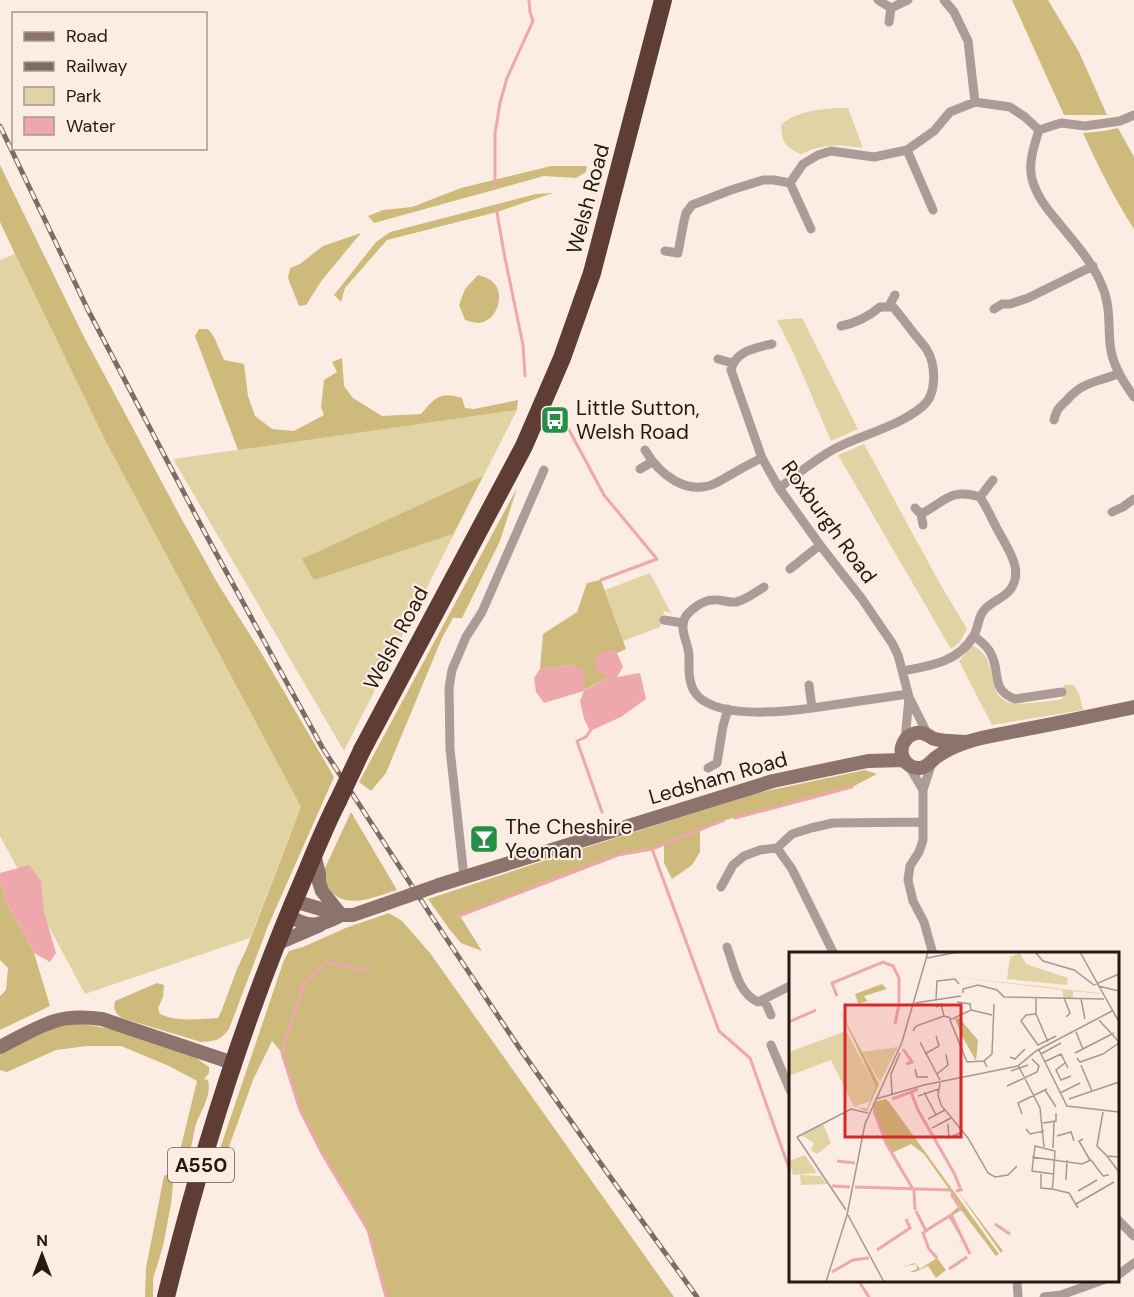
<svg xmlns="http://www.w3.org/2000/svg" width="1134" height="1297" font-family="'DM Sans',sans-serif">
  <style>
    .green { fill: #e2d3a4 }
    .forest { fill: #ceba7b }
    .water { fill: #eea8ac }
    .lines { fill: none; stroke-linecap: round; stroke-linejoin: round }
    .stream { stroke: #eea8ac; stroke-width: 3 }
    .street { stroke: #ad9b97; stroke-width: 9 }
    .secondary { stroke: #8c736c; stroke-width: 14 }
    .highway { stroke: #5f3d35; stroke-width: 18 }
    .rail-casing { stroke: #7a6d65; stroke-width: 5 }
    .rail { stroke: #fcede4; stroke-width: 3; stroke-dasharray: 9; stroke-linecap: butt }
    .secondary-bridge { stroke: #8c736c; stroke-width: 14 }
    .highway-bridge { stroke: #5f3d35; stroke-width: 18 }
    .labels { text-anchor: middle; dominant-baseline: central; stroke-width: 4.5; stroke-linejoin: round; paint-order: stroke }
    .shield { fill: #fcede4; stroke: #665950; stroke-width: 1.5 }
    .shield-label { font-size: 20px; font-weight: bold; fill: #251911 }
    .street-label { font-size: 21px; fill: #251911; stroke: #fcede4 }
    .poi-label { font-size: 21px; fill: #251911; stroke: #fcede4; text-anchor: start }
    .inset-river { fill: none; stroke: #eea8ac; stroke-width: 3 }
    .inset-road { fill: none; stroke: #a69890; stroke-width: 1.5 }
    .view { fill: #d62828; fill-opacity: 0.15; stroke: #d62828; stroke-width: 3 }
    .inset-edge { fill: none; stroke: #251911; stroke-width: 3 }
  </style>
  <rect width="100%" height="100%" fill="#fcede4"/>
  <path class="green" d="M 848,108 L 863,148 C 839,144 823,144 801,154 C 785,147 782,143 781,125 C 796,110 828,108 848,108 Z
    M 15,254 L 106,442 L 301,807 L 250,938 L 85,994 L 0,836 L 0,260 Z
    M 802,318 L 858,429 L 831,441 L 794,354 L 777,320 Z
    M 517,410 L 344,751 L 173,459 Z
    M 864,444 L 939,582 L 967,629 L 960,642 L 951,649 L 838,455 Z
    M 650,573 L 671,613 L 664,611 L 660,627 L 623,641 L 605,590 Z
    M 972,645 C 1001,659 984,691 1007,702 C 1017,706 1047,701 1058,700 L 1063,698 L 1064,685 L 1074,685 L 1079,694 L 1083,710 L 992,725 L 959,661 Z"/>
  <path class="forest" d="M 1012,0 L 1048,0 L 1079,52 L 1107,115 L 1064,115 Z
    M 1118,128 L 1134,157 L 1134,229 C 1114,198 1098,166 1083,133 L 1104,131 Z
    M 0,165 L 83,335 L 180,516 L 218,584 L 259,649 L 334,777 L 268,926 L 229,1029 C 220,1041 215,1041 201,1042 L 122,1018 C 115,1013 113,1009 115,1001 L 157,983 L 164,985 L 163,997 L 158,1008 L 160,1014 C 177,1022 200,1019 218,1018 L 221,1012 L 237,969 L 246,950 L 301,807 L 106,442 L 15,254 L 0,222 Z
    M 551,166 L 587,166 L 586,172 L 576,178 L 544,176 L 374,223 L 368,216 L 383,210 L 412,207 L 461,188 Z
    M 553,193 L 497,212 L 387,240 L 345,288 L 341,302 L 334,295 L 376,242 L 390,232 L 536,194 Z
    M 361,233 L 322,280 L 306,305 L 299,306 L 288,278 L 290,268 L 300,264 L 323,246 Z
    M 478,275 C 482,276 488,278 492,281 C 506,293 498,321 479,323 C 475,323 469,321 465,320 L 459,305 L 465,289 Z
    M 199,329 L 208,329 L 214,337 L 224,360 L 244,364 L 248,396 L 255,416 L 272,429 L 294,431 L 324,415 L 321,407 L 324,380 L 337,372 L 332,362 L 342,358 L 344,386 L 353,398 L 382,416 L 421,414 C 435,398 440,391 462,398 L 465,408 L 474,409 L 518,400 L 517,410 L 238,450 L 195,336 Z
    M 483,476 L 453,534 L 314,580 L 302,559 Z
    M 517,488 L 500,541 L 462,618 L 453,618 L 442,638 L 386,773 L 371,791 L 359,782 Z
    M 601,580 L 626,649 L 617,653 L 608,650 L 608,678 L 584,690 L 573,665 L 540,669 L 543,634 L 577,612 L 587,583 Z
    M 865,770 L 877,774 L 852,787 L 718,822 L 700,830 L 700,852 L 692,865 L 672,879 L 664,863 L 664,845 L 652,849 L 618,855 L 460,916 L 482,951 L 461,943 L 450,930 L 428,899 L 534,864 L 757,793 Z
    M 351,812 L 397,890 C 377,896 346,911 330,890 C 325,884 324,876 325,868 Z
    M 0,880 L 6,901 L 34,953 L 50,1006 L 0,1030 L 0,996 L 6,990 L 8,968 L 0,960 Z
    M 389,913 L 402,921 L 430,953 L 674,1297 L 385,1297 L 368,1230 L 323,1155 L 300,1110 L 282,1053 L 272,1041 L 253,1080 L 216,1183 L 209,1181 L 284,960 L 289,951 L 303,947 L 348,927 Z
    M 77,1023 L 112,1029 L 195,1057 L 209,1067 L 209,1073 L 204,1079 L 208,1080 C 212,1096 201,1110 196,1124 C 192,1139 190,1169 174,1174 L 171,1204 L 163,1246 L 153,1279 L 153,1297 L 145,1297 L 146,1268 L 164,1176 L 175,1171 L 197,1081 L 169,1066 L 121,1046 L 87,1046 L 56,1050 L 7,1072 L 0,1070 L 0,1053 L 55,1028 Z"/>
  <path class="water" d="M 608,650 L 617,653 L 623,667 L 617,677 L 640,673 L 646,699 L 621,717 L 590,731 L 584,719 L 580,701 L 584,691 L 544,703 L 536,692 L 534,678 L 540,669 L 573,665 L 584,671 L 585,690 L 608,678 L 597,670 L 594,658 Z
    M 29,865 L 41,881 L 44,912 L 56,953 L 50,962 L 34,953 L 6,901 L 0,880 L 0,873 Z"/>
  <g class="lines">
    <path class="stream" d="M 495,187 L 495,134 L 500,103 L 507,78 L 533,21 L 530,12 L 529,0
      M 496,207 L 504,253 L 523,345 L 525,376
      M 568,428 L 604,495 L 657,559 L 601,580
      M 590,731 L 586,737 L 577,741 L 602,812
      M 735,818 L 852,787
      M 724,820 L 652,849 L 719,1031 L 750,1058 L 790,1171
      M 459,916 L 618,855 L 652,849
      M 371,972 L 327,962 L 304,983 L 282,1053 L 300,1110 L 323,1155 L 368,1230 L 386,1297
      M 858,1280 L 869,1297"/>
    <path class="street" d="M 878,0 L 891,8
      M 944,0 L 954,12 L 968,41 L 975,102
      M 889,22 L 891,8 L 908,0
      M 1134,115 L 1120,121 L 1085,126 L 1061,123 L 1039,130 C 1034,146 1028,163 1032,179 C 1037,197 1047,209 1058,222 C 1073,241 1090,259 1100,281 C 1111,304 1108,321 1110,344 C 1112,365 1123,381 1134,397
      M 907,150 L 933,210
      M 790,183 L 811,229
      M 665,251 L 678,253 L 684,221 L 686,213 L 692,205 L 731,190 L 763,180 L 774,180 L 790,183 L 803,164 L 818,155 L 831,151 L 874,157 L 907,150 L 934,131 L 950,112 L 975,102 L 1010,107 L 1025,117 L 1039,130
      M 889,306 L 895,295
      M 994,309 L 1002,304 L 1010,304 L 1028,298 L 1093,266
      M 772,344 C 755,348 735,351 731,370 L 762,458 L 779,488 L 820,545 L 862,599 L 892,643 L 898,655 L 909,697 L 928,735
      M 718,359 L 732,363
      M 1054,420 C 1057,408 1059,408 1067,400 C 1082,382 1097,382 1118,374
      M 645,450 C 659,474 687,497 716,483 C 731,475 746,465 762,458
      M 640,469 L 652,462
      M 779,488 C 798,474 815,459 836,448 C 864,434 898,427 923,406 C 937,394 936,365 927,350 C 924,345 919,340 916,336 C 908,326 901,316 893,307 L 880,307 C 868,317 857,323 841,326
      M 915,508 L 921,514 L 923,525
      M 1112,512 L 1123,507 L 1134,499
      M 921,514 C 946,501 950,488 980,497
      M 790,569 L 820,545
      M 764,587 C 756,592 746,600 736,602 C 728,603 721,599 713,600 C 704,600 692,608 686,616 C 678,628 688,642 689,655 C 689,667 688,681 694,691 C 711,720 784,712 812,708
      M 664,620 L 683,623
      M 974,636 C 980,641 988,646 991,654 C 1001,672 990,690 1015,699 L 1062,692
      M 902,671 C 930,666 959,662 974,635 C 978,628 978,620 982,613 C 988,602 1002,600 1010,590 C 1024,571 1009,551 1000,534 C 993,522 988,509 980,497 L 993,480
      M 809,685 L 812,708 L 908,694
      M 905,740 L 909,697
      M 932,762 L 923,790 L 923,840 L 919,852 L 910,866 L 908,880 L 913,901 L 924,922 L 933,954
      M 909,766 L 923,790
      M 708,768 L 717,763 L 723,726 L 728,709
      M 777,848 L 792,869 L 834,954
      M 464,877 L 450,749 L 449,688 L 452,670 L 466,637 L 482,612 L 544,470
      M 721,887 L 733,865 L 744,856 L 760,850 L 777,848 L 792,834 L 811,828 L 833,823 L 923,822
      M 727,947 C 734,966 738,993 758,1002 L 764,999 L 771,1015
      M 764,999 L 790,986
      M 771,1045 L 790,1090
      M 1118,1220 L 1134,1236
      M 1118,1275 L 1134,1263
      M 1017,1280 L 1018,1297
      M 1044,1297 L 1061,1295 L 1103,1280"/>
    <path class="secondary" d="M 967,742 C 957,741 945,742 935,739 C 930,738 932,737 927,735 C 919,730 908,734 904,742 C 897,754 906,769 920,768 C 929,767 931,760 938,756 C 946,750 958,745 967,742 C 984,736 1004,734 1021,730 C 1059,723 1096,715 1134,707
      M 314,854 L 319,874 L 319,882 L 322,891 L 341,915
      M 439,885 L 773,781 L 868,761 L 904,760
      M 294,901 L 341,915 L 353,915 L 382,905
      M 288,915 C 308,929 321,926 341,915
      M 276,944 L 320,925
      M 0,1047 C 18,1038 36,1027 55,1021 C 70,1016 87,1017 102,1019 L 233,1063"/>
    <path class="highway" d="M 362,750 L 524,446 L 562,358 L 592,273 L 663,0
      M 166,1297 C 201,1155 245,1014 303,880 C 314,854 325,826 338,801"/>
    <g class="rail-casing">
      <path id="rail" d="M 0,126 L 88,310 L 205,533 L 322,747 L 434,920 L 520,1049 L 611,1178 L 697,1297"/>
    </g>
    <use href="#rail" class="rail"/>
    <path class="secondary-bridge" d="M 382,905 L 439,885"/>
    <path class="highway-bridge" d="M 338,801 L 362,750"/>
  </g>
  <defs>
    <g id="bus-square" transform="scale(1.5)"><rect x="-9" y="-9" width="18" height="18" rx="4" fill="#258f46" stroke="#fcede4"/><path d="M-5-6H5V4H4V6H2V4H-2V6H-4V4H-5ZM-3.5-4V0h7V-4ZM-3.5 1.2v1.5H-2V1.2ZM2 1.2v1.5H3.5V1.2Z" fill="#fff"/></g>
    <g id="bar-square" transform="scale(1.5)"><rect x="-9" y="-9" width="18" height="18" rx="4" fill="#258f46" stroke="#fcede4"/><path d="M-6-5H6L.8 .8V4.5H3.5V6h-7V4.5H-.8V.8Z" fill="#fff"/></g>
  </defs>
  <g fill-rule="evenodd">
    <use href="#bus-square" x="555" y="420"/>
    <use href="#bar-square" x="484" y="839"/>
  </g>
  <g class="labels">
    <rect class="shield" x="168" y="1148" width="66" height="34" rx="4.5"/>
    <g class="shield-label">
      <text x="201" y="1165">A550</text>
    </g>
    <g class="street-label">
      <text transform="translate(588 199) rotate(-75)">Welsh Road</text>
      <text transform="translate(829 522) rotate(54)">Roxburgh Road</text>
      <text transform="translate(396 638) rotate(-62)">Welsh Road</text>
      <text transform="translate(718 778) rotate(-16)">Ledsham Road</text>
    </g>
    <g class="poi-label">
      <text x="576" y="408">Little Sutton,<tspan x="576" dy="24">Welsh Road</tspan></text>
      <text x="505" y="827">The Cheshire<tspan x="505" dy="24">Yeoman</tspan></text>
    </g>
  </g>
  <g transform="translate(789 952)">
    <rect width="330" height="330" fill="#fcede4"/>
    <path d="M 231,1 L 237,12 L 279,26 L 278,33 L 218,27 L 221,5 ZM 133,21 L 310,41 L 311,42 L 284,39 L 284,46 L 274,46 L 274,38 ZM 57,79 L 87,135 L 81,149 L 65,155 L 42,108 L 0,124 L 0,100 ZM 109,95 L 91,130 L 73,100 ZM 34,172 L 42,191 L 28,202 L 22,198 L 25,191 L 12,183 ZM 16,203 L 28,221 L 4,223 L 0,209 ZM 11,223 L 32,224 L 38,232 L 12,233 Z" fill="#e2d3a4"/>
    <path d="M 93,32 L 98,37 L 75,44 L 78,49 L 96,44 L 72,51 L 69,51 L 66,42 ZM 50,57 L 90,132 L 78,159 L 68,155 L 78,157 L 87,135 ZM 170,66 L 189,88 L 187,109 L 173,84 L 166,67 ZM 97,147 L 100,150 L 210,302 L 207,304 L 172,258 L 164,263 L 175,288 L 168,291 L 173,288 L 159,264 L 169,255 L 160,237 L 135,202 L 122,192 L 103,201 L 97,191 L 84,160 L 85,150 ZM 168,238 L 214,299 L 212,301 L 181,257 ZM 148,306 L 157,318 L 147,326 L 139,314 L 126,320 L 121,320 L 128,317 L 127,312 L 113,315 L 126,311 L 131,317 Z" fill="#ceba7b"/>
    <path class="inset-river" d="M 48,44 L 43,31 L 94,10 L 104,14 L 110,26 L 110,51M 0,70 L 27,58M 106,72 L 110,53M 114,97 L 123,110 L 117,112M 129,137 L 122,140 L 129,158 L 165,221 L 172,238 L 167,239M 103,147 L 122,140M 85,158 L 97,191 L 125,239 L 126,258M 48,209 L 66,211M 43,234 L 61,235M 66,235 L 162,238M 162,242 L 172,257 L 169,258M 127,259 L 137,279 L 134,281 L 140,297 L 148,306M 206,272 L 221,282M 138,278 L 162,263 L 181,302M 88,298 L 121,276 L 117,267M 160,317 L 178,305M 43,320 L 64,308 L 80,306"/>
    <path class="inset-road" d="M 246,0 L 254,9 L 285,18 L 305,33 L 330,22M 291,0 L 330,70M 138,6 L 169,0M 309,34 L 330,39M 174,41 L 174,37 L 189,33 L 208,38 L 215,45 L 315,47M 247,46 L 247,62 L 259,90M 275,46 L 281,61 L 277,65M 147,47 L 148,29 L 166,27 L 170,32M 292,47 L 296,67M 168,50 L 181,52 L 182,58M 126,51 L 172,44M 147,55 L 152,52 L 155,64M 247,62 L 237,63 L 232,69 L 249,93 L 267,84M 310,68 L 330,90M 124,79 L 127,74 L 155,64 L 162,66M 287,80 L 294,97M 131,90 L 151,128M 250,98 L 278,154 L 330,160M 286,101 L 325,81M 136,102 L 150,94 L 147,84M 252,102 L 272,91M 221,105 L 226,107 L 236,97M 288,106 L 291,110 L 314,102 L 330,91M 195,109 L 178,110 L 161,68 L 182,58 L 203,63M 255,110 L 272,102 L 279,116M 276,111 L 267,118 L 272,128 L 282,124M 229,113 L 251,156 L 255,195M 292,113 L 303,139M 198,115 L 195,109 L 203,102 L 205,52M 126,117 L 128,125 L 139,125M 222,119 L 239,113M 148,122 L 159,113 L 157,102M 151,131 L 149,143 L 152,153 L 179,186 L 199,221 L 206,225 L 219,223 L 228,214M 218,134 L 248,120 L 250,114 L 243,107M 256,138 L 267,155M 135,140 L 147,163M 271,141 L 291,131M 103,143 L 102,122 L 111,101M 129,144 L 150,137M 87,147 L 135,133 L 229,114 L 247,99 L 323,59M 280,147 L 330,130M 314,160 L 308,194 L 318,204 L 330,205M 233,162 L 229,151 L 258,137M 139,167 L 156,158M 254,171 L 267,169 L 267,161M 159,172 L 160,186 L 173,180M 143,176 L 162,166M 237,177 L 241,182 L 255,179M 268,184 L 282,180 L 285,189M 8,185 L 57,258M 8,185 L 62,157 L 79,161M 294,187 L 290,189 L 301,208M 264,196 L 265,170M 318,204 L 330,220M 243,205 L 293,212 L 302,208 L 314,224 L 320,223M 252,222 L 252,236 L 263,237 L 264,231 L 266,199 L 246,194 L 243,219 L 264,222M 277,228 L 278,208M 263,237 L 280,241 L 289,256M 289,239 L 308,228M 287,252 L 325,230M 59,263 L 95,330M 37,330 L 58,263 L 76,172 L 113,90 L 139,0"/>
    <path class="view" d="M 56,53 L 172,53 L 172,185 L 56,185 Z"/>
    <rect width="330" height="330" class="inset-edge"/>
  </g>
  <rect x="12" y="12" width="195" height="138" fill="#fcede4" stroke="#a69890" stroke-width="1.5"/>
  <rect x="24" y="32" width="30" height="9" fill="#8c736c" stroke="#a69890" stroke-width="1.5"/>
  <text x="66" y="42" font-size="18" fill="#251911">Road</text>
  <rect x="24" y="62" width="30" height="9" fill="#7a6d65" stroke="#a69890" stroke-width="1.5"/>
  <text x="66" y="72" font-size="18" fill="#251911">Railway</text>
  <rect x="24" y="87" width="30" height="18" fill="#e2d3a4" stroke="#a69890" stroke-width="1.5"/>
  <text x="66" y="102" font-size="18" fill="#251911">Park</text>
  <rect x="24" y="117" width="30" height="18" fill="#eea8ac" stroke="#a69890" stroke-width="1.5"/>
  <text x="66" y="132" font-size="18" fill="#251911">Water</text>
  <g transform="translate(42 1255)" stroke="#fcede4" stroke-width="4.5" paint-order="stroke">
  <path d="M0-4.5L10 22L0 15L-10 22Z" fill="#251911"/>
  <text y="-9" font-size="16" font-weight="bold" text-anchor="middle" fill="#251911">N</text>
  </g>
</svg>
